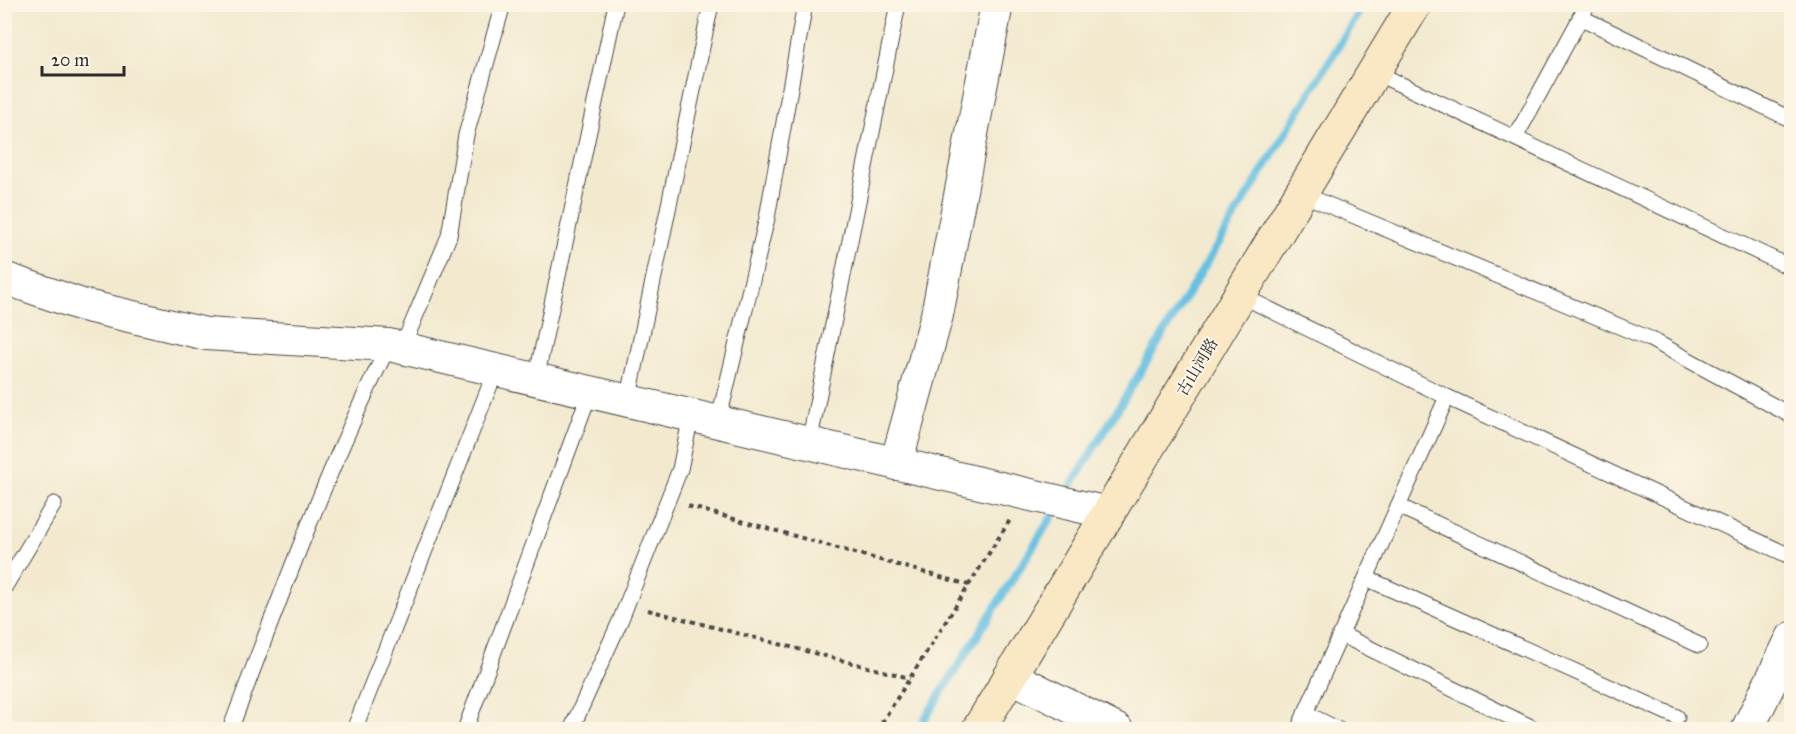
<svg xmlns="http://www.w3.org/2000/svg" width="1796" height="734" font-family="'IM FELL Great Primer','Noto Serif SC',serif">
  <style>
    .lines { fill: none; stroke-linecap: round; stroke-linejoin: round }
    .stream { stroke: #65c0e2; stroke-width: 8 }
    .lane-casing { stroke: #494844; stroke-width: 17 }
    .street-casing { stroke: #494844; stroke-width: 34 }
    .secondary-casing { stroke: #494844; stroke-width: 35 }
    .path { stroke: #494844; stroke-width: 4; stroke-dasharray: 4.5 4.5; stroke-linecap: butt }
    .lane { stroke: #fff; stroke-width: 15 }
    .street { stroke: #fff; stroke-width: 32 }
    .secondary { stroke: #fae7c3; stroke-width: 33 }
    .labels { text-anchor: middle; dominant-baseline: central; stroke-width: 4.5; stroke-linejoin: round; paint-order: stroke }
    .street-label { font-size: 16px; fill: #2b2b2b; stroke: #fcf5e5 }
  </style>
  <rect width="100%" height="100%" fill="#fcf5e5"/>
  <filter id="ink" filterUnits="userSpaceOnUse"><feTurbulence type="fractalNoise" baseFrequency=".0167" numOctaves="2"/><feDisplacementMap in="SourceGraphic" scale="12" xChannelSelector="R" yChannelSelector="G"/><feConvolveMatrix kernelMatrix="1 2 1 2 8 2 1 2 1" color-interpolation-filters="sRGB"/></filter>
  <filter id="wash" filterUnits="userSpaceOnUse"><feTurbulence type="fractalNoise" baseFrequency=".008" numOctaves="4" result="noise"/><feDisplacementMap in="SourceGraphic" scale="24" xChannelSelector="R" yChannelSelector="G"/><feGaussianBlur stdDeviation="1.35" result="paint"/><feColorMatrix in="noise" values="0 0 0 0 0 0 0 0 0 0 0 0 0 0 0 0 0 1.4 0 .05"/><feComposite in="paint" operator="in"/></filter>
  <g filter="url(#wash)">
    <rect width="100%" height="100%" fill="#f2e9cf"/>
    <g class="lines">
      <path class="stream" d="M 1065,496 L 1364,4
        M 918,730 L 1058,507"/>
    </g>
  </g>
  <g filter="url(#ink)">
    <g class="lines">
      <g class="lane-casing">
        <path id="lane" d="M 1580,17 L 1792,120
          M 1374,72 L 1792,268
          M 1515,138 L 1588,4
          M 1302,194 L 1650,339 L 1792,416
          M 1240,295 L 1447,397 L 1792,557
          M 402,348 L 449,236 L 466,135 L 503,4
          M 536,379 L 616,4
          M 628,401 L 711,4
          M 718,422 L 767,218 L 805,4
          M 809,443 L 898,4
          M 1398,506 L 1699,645
          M 1366,578 L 1677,717
          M 4,588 L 54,504
          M 1340,634 L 1537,730
          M 1305,713 L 1339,730
          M 230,730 C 279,600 327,469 389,345
          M 354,730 L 496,370
          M 465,730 L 590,392
          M 571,730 L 621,619 L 680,469 L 691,416
          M 1298,730 L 1447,397"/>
      </g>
      <g class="street-casing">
        <path id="street" d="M 4,278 L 82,305 L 206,334 L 389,345 L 1108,513
          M 896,464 L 937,315 L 997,4
          M 1010,676 L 1117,730
          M 1747,730 L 1792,638"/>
      </g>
      <g class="secondary-casing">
        <path id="secondary" d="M 978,730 L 1415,4"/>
      </g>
      <path class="path" d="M 688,506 L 969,585
        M 648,610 L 910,678
        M 877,730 L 1010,520"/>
      <use href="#lane" class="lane"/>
      <use href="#street" class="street"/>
      <use href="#secondary" class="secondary"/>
    </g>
  </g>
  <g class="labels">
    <g class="street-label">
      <text transform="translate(1197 367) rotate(-59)">古山河路</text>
    </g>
  </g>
  <rect width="1796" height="734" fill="none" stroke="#fcf5e5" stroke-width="24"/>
  <path d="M42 66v9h82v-9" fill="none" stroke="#2b2b2b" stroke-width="3"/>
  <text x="51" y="66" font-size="18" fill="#2b2b2b" stroke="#fcf5e5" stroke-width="4.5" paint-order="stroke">20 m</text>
</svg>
